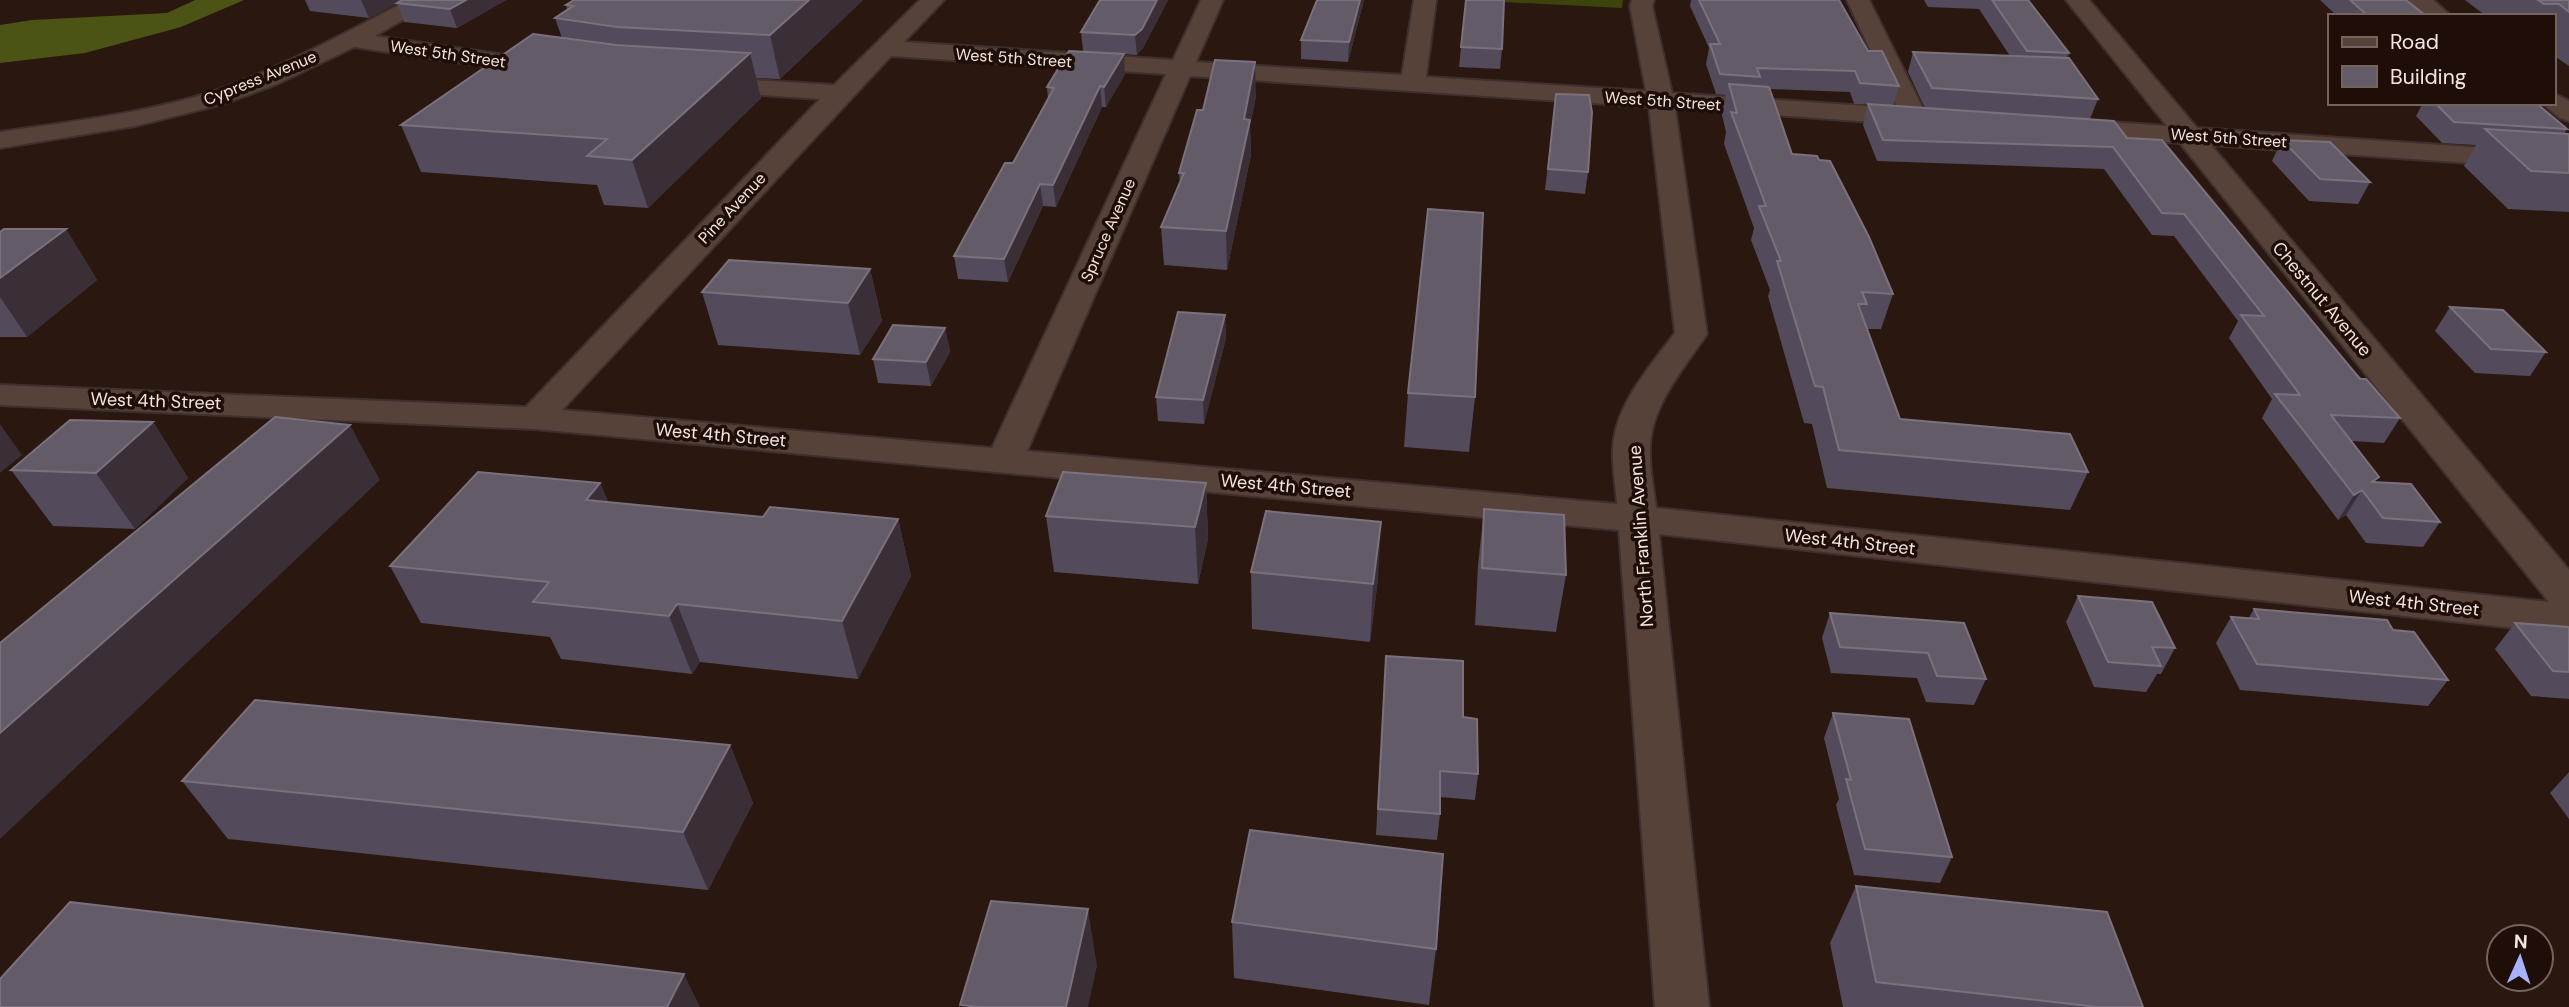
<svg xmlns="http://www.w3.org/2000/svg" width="2569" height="1007" font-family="'DM Sans',sans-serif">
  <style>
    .green { fill: #3d440b }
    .forest { fill: #4c5415 }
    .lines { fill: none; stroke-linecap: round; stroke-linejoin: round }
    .minor-casing { stroke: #3e302e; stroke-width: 4 }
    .minor { fill: #574239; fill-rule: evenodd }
    .wall { fill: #534b5b }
    .shaded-wall { fill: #3b2f37 }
    .building { fill: #645b69; stroke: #7b717c; stroke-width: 2 }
    .labels { text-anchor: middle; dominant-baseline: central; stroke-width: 7; stroke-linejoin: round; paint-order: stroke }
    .far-street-label { font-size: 16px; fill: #f3e6e0; stroke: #1f0e07 }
    .street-label { font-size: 18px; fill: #f3e6e0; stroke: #1f0e07 }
  </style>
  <rect width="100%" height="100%" fill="#291710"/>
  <path class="green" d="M 1463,0 L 1623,0 L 1622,8 Z"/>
  <path class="forest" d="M 195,0 L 244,0 L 181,27 L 85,53 L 0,63 L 0,25 L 32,20 L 167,13 Z"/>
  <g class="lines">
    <g class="minor-casing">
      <path id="minor" d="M 409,0 L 437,0 L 375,36 L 545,61 L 554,63 L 557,68 L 554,73 L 545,75 L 354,47 L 277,84 L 223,104 L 135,126 L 0,148 L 0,132 C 69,122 139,114 205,94 C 277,71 342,34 409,0 Z
        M 920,0 L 944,0 L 904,42 L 1173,60 L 1201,0 L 1223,0 L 1196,62 L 1402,75 L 1414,0 L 1436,0 L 1426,77 L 1646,91 L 1630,6 L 1632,0 L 1654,0 L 1652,6 L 1672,93 L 1897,108 L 1847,0 L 1869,0 L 1924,111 L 1931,117 L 1927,122 L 1914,125 L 1675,108 L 1707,334 C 1685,367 1650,406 1650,449 C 1649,468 1654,489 1656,508 L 2549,602 L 2180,143 L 2060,133 L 2056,127 L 2060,121 L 2069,119 L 2167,126 L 2066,0 L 2089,0 L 2197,128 L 2569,154 L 2569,170 L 2211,145 L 2569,570 L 2569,634 L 1659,534 L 1709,1007 L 1655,1007 L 1619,530 L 535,429 L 0,405 L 0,385 L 526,407 L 820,99 L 706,91 L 697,89 L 694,84 L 697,79 L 706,77 L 834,85 ZM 891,56 L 1166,74 L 992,448 L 562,410 ZM 1190,76 L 1649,107 L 1675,333 C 1650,366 1614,407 1613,449 C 1612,467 1616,486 1617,504 L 1027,451 Z
        M 2408,0 L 2433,0 L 2451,16 L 2425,16 Z
        M 2553,93 L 2569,101 L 2569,121 L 2560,118 L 2542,103 L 2553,103 Z"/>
    </g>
    <use href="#minor" class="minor"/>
  </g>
  <path class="wall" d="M 305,0 L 506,0 L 457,28 L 404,22 L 397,3 L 369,18 L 310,11 Z
    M 863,0 L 780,79 L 756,78 L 761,98 L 648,208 L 604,205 L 597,185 L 421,172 L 401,125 L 562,38 L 555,18 L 567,10 L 566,5 Z
    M 1168,0 L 1143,48 L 1137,55 L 1083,51 L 1081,32 Z
    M 1364,0 L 1348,62 L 1301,59 L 1301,40 Z
    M 1691,0 L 1839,0 L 1868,51 L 1899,86 L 1893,106 L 1925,108 L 1908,72 L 1913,52 L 2010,56 L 1979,9 L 1928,7 L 1924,0 L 2028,0 L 2069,53 L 2067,58 L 2098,99 L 2090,119 L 2127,138 L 2400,418 L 2384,443 L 2352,441 L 2376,482 L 2440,522 L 2423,547 L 2366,543 L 2346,515 L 2338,520 L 2262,418 L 2272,399 L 2229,338 L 2238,321 L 2174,236 L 2152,235 L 2104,169 L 1877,161 L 1863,125 L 1868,104 L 1854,104 L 1850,92 L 1770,89 L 1792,154 L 1893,294 L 1881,329 L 1867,329 L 1900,419 L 2088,472 L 2070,510 L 1827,488 L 1812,424 L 1804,423 L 1768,296 L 1770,290 L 1751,240 L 1754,228 L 1724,144 L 1726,132 L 1722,115 L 1726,95 L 1716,94 L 1706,64 L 1709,48 L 1690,6 Z
    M 2320,0 L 2406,0 L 2426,16 L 2337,16 Z
    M 2465,0 L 2569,0 L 2569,66 L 2553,55 L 2553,16 L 2486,16 Z
    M 1461,47 L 1502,49 L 1500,69 L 1459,67 Z
    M 1125,74 L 1106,107 L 1102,107 L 1056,207 L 1043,206 L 1008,282 L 958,279 L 954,256 L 1013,163 L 1048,100 L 1047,87 Z
    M 1556,94 L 1588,172 L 1585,194 L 1545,190 Z
    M 1256,96 L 1250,125 L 1251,155 L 1227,270 L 1164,265 L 1161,227 L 1180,183 L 1179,173 L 1203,110 Z
    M 2423,103 L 2536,103 L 2567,129 L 2564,134 L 2569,134 L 2569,212 L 2508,209 L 2464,166 L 2476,145 L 2442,143 L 2416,116 Z
    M 2282,140 L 2370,182 L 2358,204 L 2309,201 L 2272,161 Z
    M 66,229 L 97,280 L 27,337 L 0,337 L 0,232 Z
    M 870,269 L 882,321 L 860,355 L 718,345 L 702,292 Z
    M 2450,307 L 2546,352 L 2530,376 L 2475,373 L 2435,331 Z
    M 1225,315 L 1226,338 L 1204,424 L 1158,421 L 1156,397 Z
    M 945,328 L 950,352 L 931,386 L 878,383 L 873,359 Z
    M 1408,393 L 1475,397 L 1469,452 L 1404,447 Z
    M 153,422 L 188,478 L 135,529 L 53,526 L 11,470 Z
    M 600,483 L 608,502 L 763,517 L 898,519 L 911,576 L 858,679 L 700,662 L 692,674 L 561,659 L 550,637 L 421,623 L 390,566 Z
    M 1206,483 L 1208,539 L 1198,584 L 1054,572 L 1046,516 Z
    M 1484,509 L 1566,575 L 1556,632 L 1475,625 L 1478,565 Z
    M 1251,572 L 1378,579 L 1370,642 L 1252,629 Z
    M 2078,596 L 2175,648 L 2161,674 L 2157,674 L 2146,692 L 2094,687 L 2066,622 Z
    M 2254,609 L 2448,680 L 2428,706 L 2240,690 L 2216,643 L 2231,617 L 2248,619 Z
    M 1830,613 L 1964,623 L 1986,679 L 1974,705 L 1926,702 L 1917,678 L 1831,673 L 1822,638 Z
    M 2515,623 L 2569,627 L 2569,699 L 2531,696 L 2495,649 Z
    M 1386,656 L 1463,717 L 1478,774 L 1475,800 L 1440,797 L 1440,814 L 1437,840 L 1376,835 Z
    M 1833,713 L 1952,857 L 1940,883 L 1854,875 L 1836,805 L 1839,799 L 1824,738 Z
    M 730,745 L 753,803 L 708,890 L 228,839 L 182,781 Z
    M 2569,772 L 2569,819 L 2550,793 Z
    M 1856,886 L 2143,1007 L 1843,1007 L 1830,943 Z
    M 1232,922 L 1436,949 L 1429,1005 L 1234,978 Z"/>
  <path class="shaded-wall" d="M 361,0 L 403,0 L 369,18 Z
    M 466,0 L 506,0 L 457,28 L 450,9 Z
    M 809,0 L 863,0 L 780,79 L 770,35 Z
    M 1157,0 L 1168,0 L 1143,48 L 1137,55 L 1135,35 Z
    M 1360,0 L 1364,0 L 1348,62 L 1349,42 Z
    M 750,53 L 761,98 L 648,208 L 632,160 Z
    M 1124,54 L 1125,74 L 1106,107 L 1104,87 Z
    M 1255,62 L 1256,96 L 1250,125 L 1251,155 L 1227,270 L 1226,231 L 1244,119 Z
    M 1100,86 L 1102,107 L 1056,207 L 1053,185 Z
    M 1040,184 L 1043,206 L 1008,282 L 1004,259 Z
    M 66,229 L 97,280 L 27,337 L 0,297 L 0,278 Z
    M 870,269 L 882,321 L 860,355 L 848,303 Z
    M 1225,315 L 1226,338 L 1204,424 L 1203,400 Z
    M 945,328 L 950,352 L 931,386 L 926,362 Z
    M 153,422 L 188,478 L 135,529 L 96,473 Z
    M 0,424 L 22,455 L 0,473 Z
    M 350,425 L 380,480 L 0,839 L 0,733 Z
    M 600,483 L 622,539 L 586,500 Z
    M 1206,483 L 1208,539 L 1198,584 L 1195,527 Z
    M 2362,490 L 2346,515 L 2338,520 L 2354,495 Z
    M 898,519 L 911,576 L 858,679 L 842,621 Z
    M 1381,522 L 1378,579 L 1370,642 L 1373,584 Z
    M 677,604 L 700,662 L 692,674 L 669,616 Z
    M 730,745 L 753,803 L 708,890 L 683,832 Z
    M 1088,909 L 1097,966 L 1088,1007 L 1066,1007 Z
    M 684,974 L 700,1007 L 667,1007 Z"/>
  <path class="building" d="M 402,0 L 466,0 L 450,9 L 397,3 Z
    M 574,0 L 809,0 L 770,35 L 617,27 L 555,18 L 573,6 L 566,5 Z
    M 1100,0 L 1157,0 L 1142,29 L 1135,35 L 1081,32 Z
    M 1317,0 L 1360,0 L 1349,42 L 1301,40 Z
    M 1466,0 L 1504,0 L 1502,49 L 1461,47 Z
    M 1699,0 L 1839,0 L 1868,51 L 1882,51 L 1899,86 L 1860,83 L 1855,71 L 1757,68 L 1760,77 L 1720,74 L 1710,44 L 1720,44 Z
    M 1992,0 L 2028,0 L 2069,53 L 2027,51 Z
    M 2350,0 L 2406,0 L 2426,16 L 2366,14 Z
    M 2538,0 L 2569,0 L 2569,12 L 2559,4 L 2544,4 Z
    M 533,34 L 616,45 L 750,53 L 632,160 L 587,156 L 607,139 L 401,125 Z
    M 1069,51 L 1124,54 L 1104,87 L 1100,86 L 1053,185 L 1040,184 L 1004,259 L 954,256 L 1005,163 L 1013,163 L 1054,88 L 1047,87 Z
    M 1913,52 L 2069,58 L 2098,99 L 1932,88 Z
    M 1215,60 L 1255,62 L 1244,119 L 1250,120 L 1226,231 L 1161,227 L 1184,173 L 1179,173 L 1197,110 L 1203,110 Z
    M 1729,84 L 1769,87 L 1792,154 L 1817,156 L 1819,160 L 1830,161 L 1869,237 L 1893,294 L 1862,292 L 1867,304 L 1858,304 L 1900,419 L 2070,434 L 2088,472 L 1839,450 L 1823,387 L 1815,386 L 1777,261 L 1781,261 L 1759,206 L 1766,206 L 1731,112 L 1737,113 Z
    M 1556,94 L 1589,95 L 1592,112 L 1588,172 L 1548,169 Z
    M 2435,103 L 2536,103 L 2567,129 L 2454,122 Z
    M 1868,104 L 2114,121 L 2127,138 L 2162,140 L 2360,379 L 2366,379 L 2400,418 L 2331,415 L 2379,477 L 2372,482 L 2411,484 L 2440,522 L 2383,518 L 2362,490 L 2354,495 L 2275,394 L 2300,395 L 2241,315 L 2264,316 L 2184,214 L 2162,213 L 2113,147 L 1883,140 Z
    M 2485,129 L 2569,134 L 2569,173 L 2531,171 Z
    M 2282,140 L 2330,142 L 2370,182 L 2320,179 Z
    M 1428,209 L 1483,213 L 1475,397 L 1408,393 Z
    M 4,229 L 66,229 L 0,278 L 0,232 Z
    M 729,260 L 870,269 L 848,303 L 702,292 Z
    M 2450,307 L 2503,310 L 2546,352 L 2491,349 Z
    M 1178,312 L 1225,315 L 1203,400 L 1156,397 Z
    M 893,325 L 945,328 L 926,362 L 873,359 Z
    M 275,417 L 350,425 L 0,733 L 0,643 Z
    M 70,420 L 153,422 L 96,473 L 11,470 Z
    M 478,472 L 600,483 L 586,500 L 763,517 L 770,507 L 898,519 L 842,621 L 677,604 L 669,616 L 533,602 L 549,582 L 390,566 Z
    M 1063,472 L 1206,483 L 1195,527 L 1046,516 Z
    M 1484,509 L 1564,515 L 1566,575 L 1482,568 Z
    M 1266,511 L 1381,522 L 1373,584 L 1251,572 Z
    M 2078,596 L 2152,602 L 2175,648 L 2152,647 L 2161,666 L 2108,662 Z
    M 2254,609 L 2387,620 L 2393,630 L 2414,632 L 2448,680 L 2257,664 L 2231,617 L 2259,619 Z
    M 1830,613 L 1964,623 L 1986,679 L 1937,676 L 1928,653 L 1840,647 Z
    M 2515,623 L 2569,627 L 2569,672 L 2553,671 Z
    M 1386,656 L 1463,661 L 1463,717 L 1477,719 L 1478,774 L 1440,771 L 1440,814 L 1378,809 Z
    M 255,700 L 730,745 L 683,832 L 182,781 Z
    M 1833,713 L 1909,719 L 1952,857 L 1865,849 L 1846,779 L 1851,780 Z
    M 1250,830 L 1443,854 L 1436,949 L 1232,922 Z
    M 1856,886 L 2107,912 L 2143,1007 L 2098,1007 L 1876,982 Z
    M 991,901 L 1088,909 L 1066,1007 L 980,1007 L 960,1005 Z
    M 70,902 L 684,974 L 667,1007 L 0,1007 L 0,979 Z"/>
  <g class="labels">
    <g class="far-street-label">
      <text transform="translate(448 54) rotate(8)">West 5th Street</text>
      <text transform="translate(1014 58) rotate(4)">West 5th Street</text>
      <text transform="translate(260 78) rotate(-22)">Cypress Avenue</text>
      <text transform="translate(1663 101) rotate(4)">West 5th Street</text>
      <text transform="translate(2229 138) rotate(4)">West 5th Street</text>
      <text transform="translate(732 208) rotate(-47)">Pine Avenue</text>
      <text transform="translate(1108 230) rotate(-66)">Spruce Avenue</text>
    </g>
    <g class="street-label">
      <text transform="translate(2322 299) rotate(50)">Chestnut Avenue</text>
      <text transform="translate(156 401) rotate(2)">West 4th Street</text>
      <text transform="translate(721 435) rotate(5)">West 4th Street</text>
      <text transform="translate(1286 486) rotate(5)">West 4th Street</text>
      <text transform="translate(1641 536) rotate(-94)">North Franklin Avenue</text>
      <text transform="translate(1850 542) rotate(6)">West 4th Street</text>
      <text transform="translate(2414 603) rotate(6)">West 4th Street</text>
    </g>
  </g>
  <rect x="2328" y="14" width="228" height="91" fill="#1f0e07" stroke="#74645e" stroke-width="2"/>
  <rect x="2342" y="37" width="35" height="10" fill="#574239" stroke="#74645e" stroke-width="2"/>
  <text x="2390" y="49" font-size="21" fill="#f3e6e0">Road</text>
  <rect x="2342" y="66" width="35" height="21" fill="#645b69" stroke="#74645e" stroke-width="2"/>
  <text x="2390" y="84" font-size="21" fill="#f3e6e0">Building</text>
  <g transform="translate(2520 958) rotate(3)"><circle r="33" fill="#1f0e07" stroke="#74645e" stroke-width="2"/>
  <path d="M0-5L12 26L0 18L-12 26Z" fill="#a7b1fc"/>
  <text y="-10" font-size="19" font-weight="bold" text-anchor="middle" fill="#f3e6e0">N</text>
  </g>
</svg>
